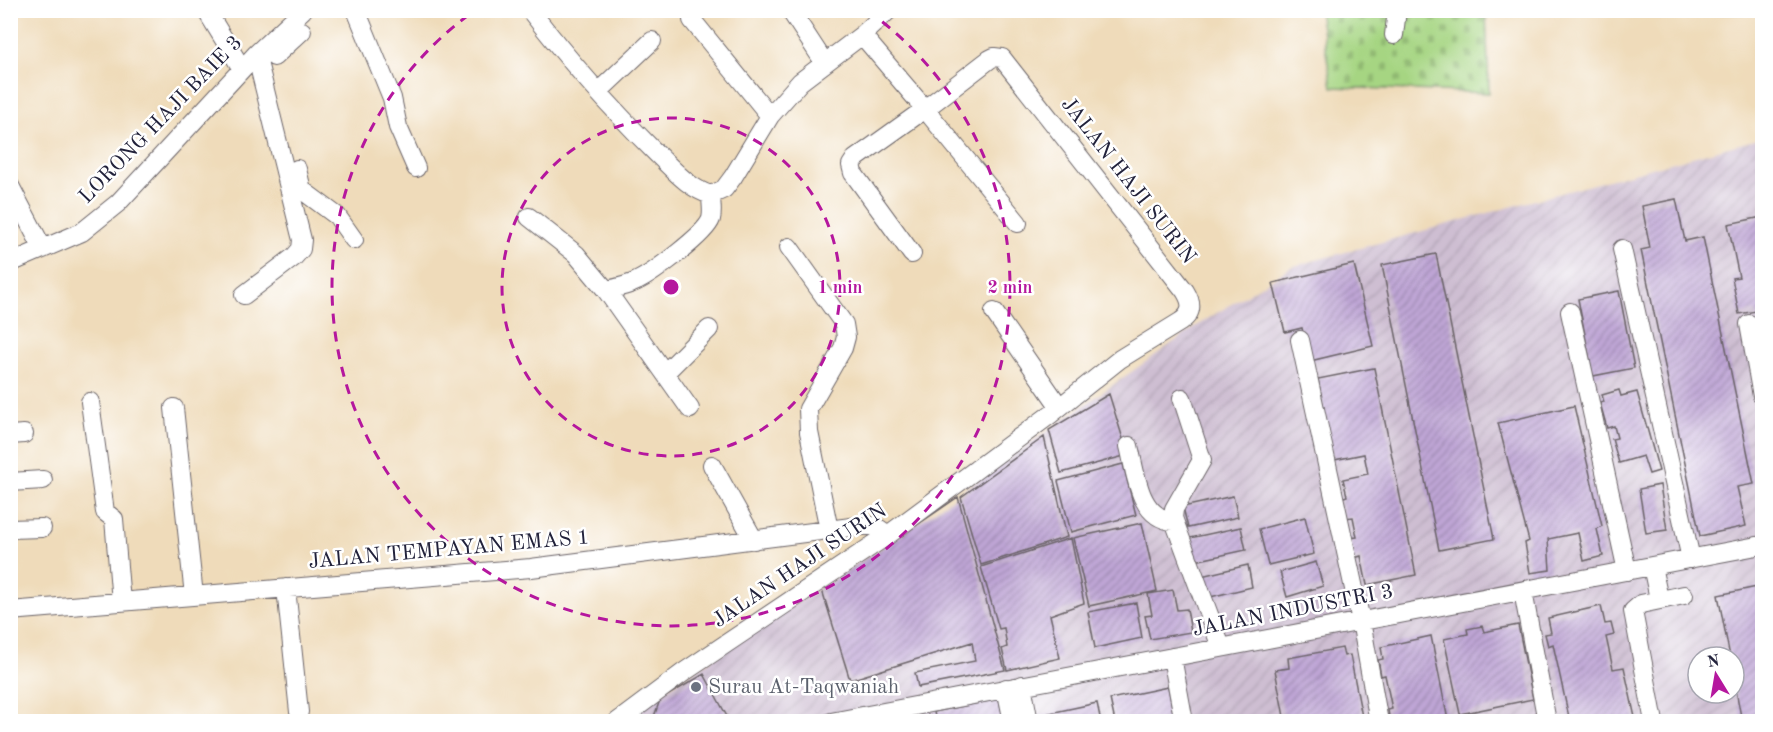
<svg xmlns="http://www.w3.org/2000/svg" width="1773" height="732" font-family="'Old Standard TT',serif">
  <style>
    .industrial { fill: url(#industrial-furrows); fill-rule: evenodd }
    .forest { fill: url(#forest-firs); stroke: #536c56; stroke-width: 1.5 }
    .cemetery { fill: url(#cemetery-stones); stroke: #647c5e; stroke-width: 1.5 }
    .building { fill: url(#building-hatch) }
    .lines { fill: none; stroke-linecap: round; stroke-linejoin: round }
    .minor-casing { stroke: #6a6367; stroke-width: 20 }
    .minor { stroke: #fff; stroke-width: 18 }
    .ring { fill: none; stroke: #b5179e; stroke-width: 3; stroke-dasharray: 10 8 }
    .worship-dot { fill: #6b7280; stroke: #fff; stroke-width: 2 }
    .labels { text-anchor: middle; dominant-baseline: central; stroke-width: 5; stroke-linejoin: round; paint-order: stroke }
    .street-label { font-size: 21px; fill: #22223b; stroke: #fff }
    .worship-label { font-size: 21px; fill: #5b616d; stroke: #fff; text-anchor: start }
    .centre { fill: #b5179e; stroke: #fff; stroke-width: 3 }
    .ring-label { font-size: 18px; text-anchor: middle; font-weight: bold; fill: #b5179e; stroke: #fff; stroke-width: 5; stroke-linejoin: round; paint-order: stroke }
  </style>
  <defs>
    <pattern id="industrial-furrows" width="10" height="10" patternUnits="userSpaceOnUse" patternTransform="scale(1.5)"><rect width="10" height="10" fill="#cebed2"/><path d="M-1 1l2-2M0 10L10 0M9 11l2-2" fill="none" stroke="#b1a3b5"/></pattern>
    <pattern id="forest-firs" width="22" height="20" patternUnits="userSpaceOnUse" patternTransform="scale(1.5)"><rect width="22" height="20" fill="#84b670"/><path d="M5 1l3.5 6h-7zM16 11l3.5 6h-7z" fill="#6c945d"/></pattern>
    <pattern id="cemetery-stones" width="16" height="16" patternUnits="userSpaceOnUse" patternTransform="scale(1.5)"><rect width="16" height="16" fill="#a6d582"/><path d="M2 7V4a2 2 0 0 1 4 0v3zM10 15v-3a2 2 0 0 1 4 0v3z" fill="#8fb771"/></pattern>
    <pattern id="building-hatch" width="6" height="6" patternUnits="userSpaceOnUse" patternTransform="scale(1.5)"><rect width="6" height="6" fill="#bfa6d6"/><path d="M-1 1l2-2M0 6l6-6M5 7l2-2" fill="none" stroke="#9b87af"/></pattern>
  </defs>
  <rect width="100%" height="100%" fill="#fff"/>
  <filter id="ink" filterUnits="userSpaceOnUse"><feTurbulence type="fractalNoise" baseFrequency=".0167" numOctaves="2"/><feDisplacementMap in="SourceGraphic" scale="12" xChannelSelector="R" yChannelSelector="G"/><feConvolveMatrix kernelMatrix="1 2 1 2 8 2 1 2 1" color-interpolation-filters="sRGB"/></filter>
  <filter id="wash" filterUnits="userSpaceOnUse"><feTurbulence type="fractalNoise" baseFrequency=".008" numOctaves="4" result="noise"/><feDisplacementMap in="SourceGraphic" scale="24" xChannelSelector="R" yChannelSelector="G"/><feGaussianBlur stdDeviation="1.35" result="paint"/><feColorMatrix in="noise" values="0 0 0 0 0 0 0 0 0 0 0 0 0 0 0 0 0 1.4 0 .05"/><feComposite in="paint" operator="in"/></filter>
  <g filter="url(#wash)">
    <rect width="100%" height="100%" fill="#efdbba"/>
    <path class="industrial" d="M 1762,138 L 1762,721 L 617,722 L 901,534 L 1201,323 L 1291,267 ZM 1698,657 L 1734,657 L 1734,693 L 1698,693 Z"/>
    <path class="forest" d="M 1517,11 L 1762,11 L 1762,26 L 1760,13 L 1518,12 Z"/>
    <path class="cemetery" d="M 1319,11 L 1486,11 L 1489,93 L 1332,87 Z"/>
    <g id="blocks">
      <path class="building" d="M 1676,199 L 1685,241 L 1703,237 L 1754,484 L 1737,487 L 1746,526 L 1700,536 L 1641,250 L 1650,248 L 1642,206 Z
        M 1762,217 L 1762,336 L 1761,336 L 1756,311 L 1739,314 L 1732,278 L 1739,277 L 1728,224 Z
        M 1436,254 L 1494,539 L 1439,550 L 1382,265 Z
        M 1354,264 L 1373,346 L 1310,361 L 1302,328 L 1285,332 L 1273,283 Z
        M 1619,291 L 1634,368 L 1593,376 L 1578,299 Z
        M 1374,368 L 1416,575 L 1367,585 L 1361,556 L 1354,558 L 1350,538 L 1357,537 L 1353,517 L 1345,518 L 1341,498 L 1347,496 L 1343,479 L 1368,474 L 1364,454 L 1334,460 L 1318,379 Z
        M 1619,390 L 1621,396 L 1637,392 L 1659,471 L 1649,474 L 1643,456 L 1619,463 L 1612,439 L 1617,438 L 1614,426 L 1607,428 L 1600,403 L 1604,402 L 1602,395 Z
        M 1109,394 L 1128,455 L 1061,473 L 1049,430 Z
        M 1574,406 L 1602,526 L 1597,529 L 1603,556 L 1584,561 L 1578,533 L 1548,539 L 1550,570 L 1530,573 L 1525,543 L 1529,541 L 1498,423 Z
        M 1044,437 L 1067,537 L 981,565 L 961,497 Z
        M 1123,464 L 1136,515 L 1071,532 L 1058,481 Z
        M 1660,485 L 1667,530 L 1646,533 L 1639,489 Z
        M 1233,496 L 1238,517 L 1188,528 L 1183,507 Z
        M 958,497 L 1005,670 L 918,687 L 915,673 L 975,661 L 972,642 L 850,680 L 822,590 Z
        M 1305,517 L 1314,554 L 1268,565 L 1259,529 Z
        M 1142,523 L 1157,591 L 1089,606 L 1073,538 Z
        M 1241,527 L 1246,550 L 1195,561 L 1190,538 Z
        M 1071,538 L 1084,603 L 1050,615 L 1060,658 L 1007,670 L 1002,649 L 1007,647 L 1004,628 L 999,629 L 981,567 Z
        M 1316,562 L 1323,586 L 1287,597 L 1280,572 Z
        M 1248,565 L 1252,587 L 1206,598 L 1201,576 Z
        M 1762,586 L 1762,722 L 1742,722 L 1734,680 L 1734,657 L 1730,657 L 1718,595 Z
        M 1173,590 L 1177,610 L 1187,609 L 1191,632 L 1150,639 L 1145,616 L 1152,615 L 1148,594 Z
        M 1136,603 L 1142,638 L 1095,648 L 1088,612 Z
        M 1601,606 L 1605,624 L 1611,623 L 1614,635 L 1606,637 L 1613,669 L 1624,667 L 1636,722 L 1570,722 L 1553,644 L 1548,646 L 1545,634 L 1551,633 L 1548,618 Z
        M 1518,625 L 1533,699 L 1460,714 L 1444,639 L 1468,634 L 1467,629 L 1482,626 L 1484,632 Z
        M 1431,636 L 1448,720 L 1390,722 L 1388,710 L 1392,709 L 1385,675 L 1381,676 L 1378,660 L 1383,659 L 1381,647 Z
        M 1342,648 L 1344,656 L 1350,655 L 1363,722 L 1285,722 L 1275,670 L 1289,668 L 1288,658 Z
        M 704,674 L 730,722 L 652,722 L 660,700 Z
        M 1168,687 L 1175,722 L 1115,722 L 1110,699 Z
        M 999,699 L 1004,722 L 936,722 L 934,712 Z
        M 1097,703 L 1101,722 L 1037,722 L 1036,716 Z"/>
    </g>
  </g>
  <g filter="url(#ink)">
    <use href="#blocks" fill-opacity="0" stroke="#6a6367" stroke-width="1.5"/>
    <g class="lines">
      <g class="minor-casing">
        <path id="minor" d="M 206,10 L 242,69
          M 356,10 L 392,98 L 398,127 L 416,168
          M 530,10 C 569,61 611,108 656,153 C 673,169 688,188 711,195 L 724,189 L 733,177 L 770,116 L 800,82 L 862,35 L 925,109 L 990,59 L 994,57 L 1002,58 L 1185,291 C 1193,304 1193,313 1180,322 L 1120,359 L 1051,414 L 888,535 L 684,672 L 617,722
          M 790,10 L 824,62
          M 692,20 L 770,116
          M 862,35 L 889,10
          M 1394,35 L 1397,10
          M 274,57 L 302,31
          M 598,92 L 652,41
          M 297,169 L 302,190 L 337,216 L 354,240
          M 10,186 L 43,249
          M 529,217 L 576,254 L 606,290
          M 789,247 L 844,324 L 846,337 L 843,348 L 808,409 L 809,432 L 829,530
          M 1622,249 L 1691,559
          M 912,254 L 853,173 L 851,165 L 855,159 L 925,109 L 1018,223
          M 10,263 L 82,232 L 118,203 L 256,54 L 303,10
          M 244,295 L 294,257 L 301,249 L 302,240 L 256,54
          M 994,312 L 1059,406
          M 1570,312 L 1627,571
          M 1749,324 L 1762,396
          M 1300,340 L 1361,621 L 1379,722
          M 665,373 L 709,329
          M 1182,398 L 1202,460 L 1174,509 L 1173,518 L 1221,647
          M 90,402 L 105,512 L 114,519 L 121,602
          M 174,408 L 194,596
          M 690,409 L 606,290 C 617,288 627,286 637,281 C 652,274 706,234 711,219 C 713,212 711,203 711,195
          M 10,435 L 24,434
          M 1129,446 C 1136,474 1139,519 1174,521
          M 712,465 L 754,540
          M 10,482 L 43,480
          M 10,529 L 42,528
          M 1652,566 L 1659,599
          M 286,588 L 299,712
          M 1523,591 L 1547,722
          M 10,611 L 531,568 L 859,526 L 875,526 L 888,535
          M 1172,657 L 1184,722
          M 1022,685 L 1029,722
          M 1006,688 L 1013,722
          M 831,722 L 1762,545
          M 1654,722 L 1633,611 L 1641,604 L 1684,595"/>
      </g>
      <use href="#minor" class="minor"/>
    </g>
  </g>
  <g class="ring">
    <circle cx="671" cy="287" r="169"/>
    <path d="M868 11A339 339 0 1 1 474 11"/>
  </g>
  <circle class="worship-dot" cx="696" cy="687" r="6"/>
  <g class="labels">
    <g class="street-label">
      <text transform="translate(161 120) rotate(-46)">LORONG HAJI BAIE 3</text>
      <text transform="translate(1128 181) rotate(52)">JALAN HAJI SURIN</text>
      <text transform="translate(449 550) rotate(-5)">JALAN TEMPAYAN EMAS 1</text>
      <text transform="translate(800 566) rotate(-34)">JALAN HAJI SURIN</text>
      <text transform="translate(1293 611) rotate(-11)">JALAN INDUSTRI 3</text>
    </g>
    <g class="worship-label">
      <text x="708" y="687">Surau At-Taqwaniah</text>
    </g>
  </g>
  <circle cx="671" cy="287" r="9" class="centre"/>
  <g class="ring-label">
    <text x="840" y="293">1 min</text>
    <text x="1010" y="293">2 min</text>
  </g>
  <rect width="1773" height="732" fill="none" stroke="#fff" stroke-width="36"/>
  <g transform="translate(1716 675) rotate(349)"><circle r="28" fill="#ffffff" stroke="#a7a7b1" stroke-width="1.5"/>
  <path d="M0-4.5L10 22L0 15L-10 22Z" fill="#b5179e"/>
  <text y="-9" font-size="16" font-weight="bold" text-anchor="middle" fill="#22223b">N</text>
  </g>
</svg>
